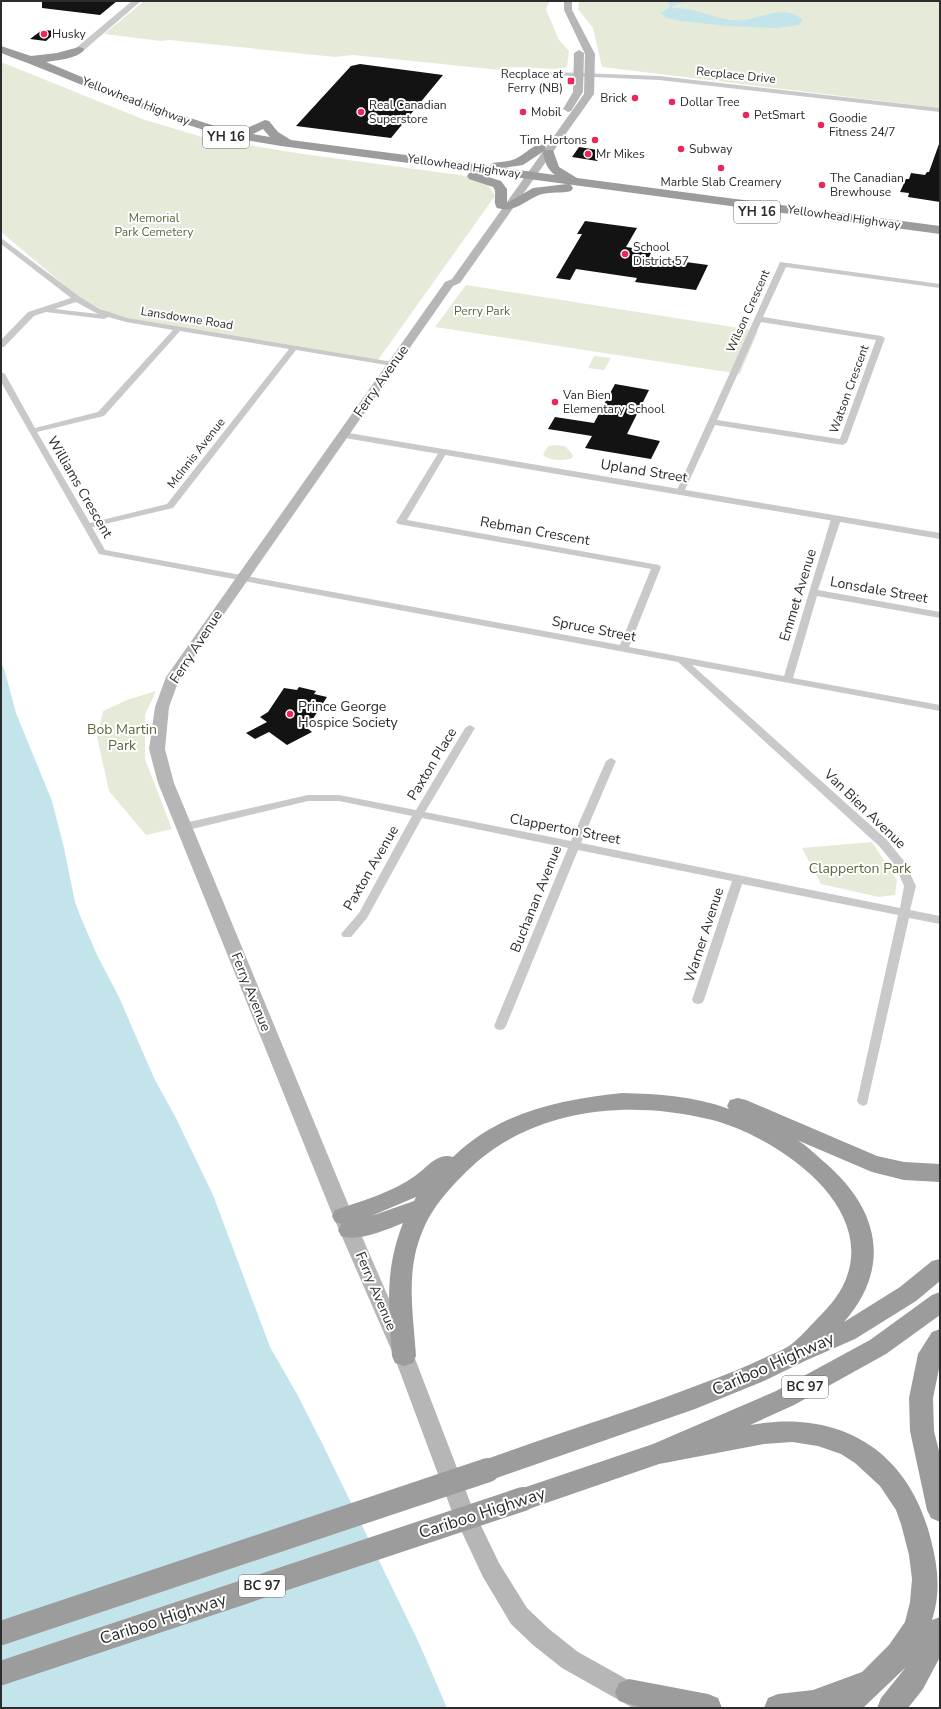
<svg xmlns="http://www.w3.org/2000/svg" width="941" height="1709" font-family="'Nunito Sans',sans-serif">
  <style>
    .green { fill: #e6ebd9 }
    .water { fill: #c4e4ec }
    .building { fill: #131313 }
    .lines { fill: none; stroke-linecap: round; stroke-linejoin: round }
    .minor { fill: #c9c9c9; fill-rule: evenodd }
    .tertiary { fill: #c9c9c9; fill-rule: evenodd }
    .secondary { fill: #b6b6b6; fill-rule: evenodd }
    .trunk { fill: #9c9c9c; fill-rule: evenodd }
    .trunk-bridge { stroke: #9c9c9c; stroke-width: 24 }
    .poi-dot { fill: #ec265b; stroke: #fff; stroke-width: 1.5 }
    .labels { text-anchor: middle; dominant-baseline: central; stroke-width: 4; stroke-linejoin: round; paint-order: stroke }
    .far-poi-label { font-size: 12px; fill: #2c2c2c; stroke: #fff; text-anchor: start }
    .far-street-label { font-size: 12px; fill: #2c2c2c; stroke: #fff }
    .far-park-label { font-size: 12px; fill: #596938; stroke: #fff }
    .shield { fill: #fff; stroke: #6b6b6b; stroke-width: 1 }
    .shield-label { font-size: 13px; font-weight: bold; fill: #2c2c2c }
    .street-label { font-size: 14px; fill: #2c2c2c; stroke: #fff }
    .poi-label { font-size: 14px; fill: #2c2c2c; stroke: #fff; text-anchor: start }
    .park-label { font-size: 14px; fill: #596938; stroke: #fff }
    .near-street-label { font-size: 17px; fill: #2c2c2c; stroke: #fff }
  </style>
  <rect width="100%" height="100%" fill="#fff"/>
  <path class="green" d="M 144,1 L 550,1 L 546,9 L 559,40 L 569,51 L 567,67 C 545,73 522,62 500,70 L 353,55 L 335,57 L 170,40 L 161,41 L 104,34 Z
    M 579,1 L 940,1 L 940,108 L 602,67 L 593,28 L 578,9 Z
    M 1,62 L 145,120 L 206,138 L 303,154 L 460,175 C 477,179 487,179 495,196 L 378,360 L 126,322 L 77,296 L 1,232 Z
    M 466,285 L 758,331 L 740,374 L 435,327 Z
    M 594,356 L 611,358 L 604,370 L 588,368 Z
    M 554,445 L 565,446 L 573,455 L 572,458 C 564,461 550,461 543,455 L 548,446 Z
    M 156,691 L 145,715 L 145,759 L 172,829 L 146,835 L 109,791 L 97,737 L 103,711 L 127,700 Z
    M 872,842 L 897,880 L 895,895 L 879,897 L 821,884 L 802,848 Z"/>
  <path class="water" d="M 667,1 L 686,1 L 673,6 L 672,8 C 679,8 686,9 693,10 C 711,15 726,22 744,20 C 763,17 787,4 803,20 L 799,25 L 777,28 L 728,26 L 680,21 L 667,18 L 660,13 L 669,8 L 670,6 Z
    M 1,662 L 5,672 L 16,713 L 52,801 L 64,848 L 75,902 L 81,918 L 98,957 L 118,995 L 155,1080 L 175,1116 L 213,1195 L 270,1347 L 297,1394 L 322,1443 L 419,1643 L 447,1708 L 1,1708 Z"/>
  <path class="building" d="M 42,1 L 117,1 L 100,15 L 42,8 Z
    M 42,30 L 57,31 L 46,41 L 30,39 Z
    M 360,64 L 443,75 L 391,138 L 296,126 L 351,66 Z
    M 939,144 L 940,202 L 908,197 L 909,193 L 900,192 L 906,179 L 909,179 L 911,173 L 925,175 L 927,172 L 929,172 Z
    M 579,147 L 604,151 L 597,161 L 572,157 Z
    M 585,221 L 637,228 L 626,247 L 652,251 L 649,257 L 708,265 L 696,290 L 635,282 L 637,278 L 576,269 L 570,280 L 556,278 L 582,234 L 577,234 Z
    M 615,384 L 649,390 L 627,434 L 660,441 L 651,459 L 585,448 L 592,436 L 548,429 L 555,417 L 594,423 Z
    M 299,687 L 316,691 L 314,694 L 327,697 L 307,728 L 312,732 L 287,745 L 269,732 L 255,739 L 246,733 L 267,722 L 260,717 L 268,712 L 284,688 L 297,690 Z"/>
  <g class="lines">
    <path class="minor" d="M 529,71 L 659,76 L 940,108 L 940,112 L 659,80 L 527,74 L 527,72 Z
      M 1,238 L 80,297 L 100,309 L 127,318 L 393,362 L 397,364 L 393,366 L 296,350 L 173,508 L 92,527 L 105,550 L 620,645 L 651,569 L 398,524 L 396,522 L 439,452 L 443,449 L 447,452 L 407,520 L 659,565 L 661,567 L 629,647 L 784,676 L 831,519 L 836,516 L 841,519 L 818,590 L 940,612 L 940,618 L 817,596 L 793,678 L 940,705 L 940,711 L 692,665 L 887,840 L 904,861 L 916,886 L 910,910 L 940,916 L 940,924 L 909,918 L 867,1104 L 863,1106 L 859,1104 L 857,1101 L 898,915 L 742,884 L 704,1000 L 702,1003 L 698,1004 L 694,1003 L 692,1000 L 732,881 L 578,850 L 506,1026 L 504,1029 L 500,1030 L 496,1029 L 494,1026 L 568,848 L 422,818 L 367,918 L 351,937 L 343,937 L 341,934 L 359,913 L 412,816 L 339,801 L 308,801 L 184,831 L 180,830 L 179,827 L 180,824 L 308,795 L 339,795 L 416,810 L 465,728 L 470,725 L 475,728 L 425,812 L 571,841 L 606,761 L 611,758 L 616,761 L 581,843 L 900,908 L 904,886 L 895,865 L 879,846 L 678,662 L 99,554 L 1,382 L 1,372 L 5,374 L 35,428 L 98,412 L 173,330 L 126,322 L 108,317 L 104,319 L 46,312 L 34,316 L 4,347 L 1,347 L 1,340 L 28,312 L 71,298 L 1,244 ZM 76,302 L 98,314 L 55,309 ZM 180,331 L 289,349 L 167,504 L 90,523 L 37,432 L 104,416 Z
      M 780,262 L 940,284 L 940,288 L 786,267 L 763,317 L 881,336 L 885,338 L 847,442 L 843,445 L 715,425 L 684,492 L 680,495 L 677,494 L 676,492 ZM 761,322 L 876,340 L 840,439 L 717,420 Z"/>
    <path class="tertiary" d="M 132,1 L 141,1 L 82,52 L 76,52 L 76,48 Z
      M 343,432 L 940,533 L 940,539 L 339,437 L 338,435 L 339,433 Z"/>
    <path class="secondary" d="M 564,1 L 572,1 L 572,10 L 595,54 L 594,94 L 460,283 L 453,286 L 180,677 L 169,707 L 165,749 L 174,783 L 353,1216 L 414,1356 L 472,1507 L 499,1563 L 527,1608 L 549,1629 L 578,1652 L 664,1700 L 668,1708 L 633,1708 L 562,1668 L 533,1645 L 511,1624 L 483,1577 L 451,1509 L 394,1356 L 333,1216 L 158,783 L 149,749 L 155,707 L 166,677 L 445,282 L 452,279 L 584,94 L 585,54 L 564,10 Z
      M 579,50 L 584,53 L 583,92 L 571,111 L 568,112 L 563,109 L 573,92 L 574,53 Z"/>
    <path class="trunk" d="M 1,46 L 31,56 L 57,53 L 79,47 L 83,48 L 84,50 C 77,59 57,60 46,62 L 144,103 L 224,129 L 232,130 L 247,128 L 265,120 L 269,121 L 278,132 L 291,140 L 490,166 L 492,163 C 499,162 510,162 517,158 C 526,154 533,143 544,145 L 546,148 L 544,151 L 523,165 L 504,168 L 555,175 C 547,169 545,162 543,153 L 545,150 L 553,150 L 559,167 L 577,178 L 940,226 L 940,234 L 281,146 C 260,142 238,140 218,134 C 143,113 74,80 1,53 ZM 263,129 L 270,137 L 253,134 Z
      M 473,172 L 501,181 L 507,189 L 507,203 L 533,188 L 567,184 L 571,185 L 573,188 L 571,191 L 567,192 C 558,193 547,192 539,195 C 522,202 516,213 497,208 C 492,201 498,193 493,187 L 469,179 L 467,176 L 469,173 Z
      M 622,1093 C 659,1094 694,1096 729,1109 L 727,1106 L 730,1100 L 738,1098 L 746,1100 L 877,1156 L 904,1162 L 940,1164 L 940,1182 L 904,1180 L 872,1172 L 797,1140 C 806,1145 814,1153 823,1161 C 877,1206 894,1265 844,1322 L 900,1287 L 932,1261 L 940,1259 L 940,1281 L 916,1301 L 855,1339 L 807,1360 L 764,1381 L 695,1409 L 488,1481 L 479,1478 L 475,1470 L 479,1462 C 554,1434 632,1411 706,1382 C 727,1374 748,1366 768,1356 C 775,1353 783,1350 789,1346 C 799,1339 808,1328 817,1319 C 830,1306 843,1291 848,1273 C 871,1199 769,1133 708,1119 C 625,1099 530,1109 467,1171 C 440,1198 424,1217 415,1255 C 408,1288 414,1323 416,1356 L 413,1363 L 404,1366 L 395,1363 L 392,1356 C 389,1306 384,1272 403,1223 C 386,1230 358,1242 341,1236 L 338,1230 L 341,1224 L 335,1222 L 332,1216 L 335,1210 C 362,1201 391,1193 415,1176 C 427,1168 437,1152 453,1157 C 501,1111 559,1100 622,1093 ZM 416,1197 L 414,1201 L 377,1214 L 371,1216 Z
      M 940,1292 L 940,1315 L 886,1354 L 794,1405 L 750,1425 C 840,1409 909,1450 931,1540 C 938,1567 941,1593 932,1620 L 940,1617 L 940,1657 L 923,1689 L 908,1708 L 877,1708 L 881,1698 L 906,1667 L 863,1708 L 764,1708 L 768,1698 L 778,1694 L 813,1690 L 862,1672 L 889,1645 L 905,1622 L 910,1602 L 912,1579 L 909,1555 L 901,1524 L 896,1510 L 880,1486 L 855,1463 L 841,1454 L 818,1446 L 792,1442 L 764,1444 L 659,1464 L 523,1511 L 514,1507 L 510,1499 L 514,1491 L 653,1444 L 776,1391 L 870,1340 L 932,1295 Z
      M 940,1329 L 940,1364 L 933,1398 L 934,1431 L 940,1455 L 940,1522 L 931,1518 L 927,1510 L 910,1431 L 909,1398 L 918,1354 L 932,1332 Z
      M 629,1679 L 708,1694 L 718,1698 L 722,1708 L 642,1708 L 619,1701 L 615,1692 L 619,1683 Z"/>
    <path class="trunk-bridge" d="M 1,1633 L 488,1470
      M 1,1673 L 523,1499"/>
  </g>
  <g class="poi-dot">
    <circle cx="44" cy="34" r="4"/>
    <rect x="567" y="77" width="8" height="8" rx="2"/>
    <circle cx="635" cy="98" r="4"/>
    <circle cx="672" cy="102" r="4"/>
    <circle cx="361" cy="112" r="4"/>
    <circle cx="523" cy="112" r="4"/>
    <circle cx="746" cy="115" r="4"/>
    <circle cx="821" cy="125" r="4"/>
    <circle cx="595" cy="140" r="4"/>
    <circle cx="681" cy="149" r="4"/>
    <circle cx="588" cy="154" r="4"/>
    <circle cx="721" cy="168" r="4"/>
    <circle cx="822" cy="185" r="4"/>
    <circle cx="625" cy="254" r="4"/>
    <circle cx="555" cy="402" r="4"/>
    <circle cx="290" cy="714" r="4"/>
  </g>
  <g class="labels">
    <g class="far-poi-label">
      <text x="52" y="34">Husky</text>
      <text x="563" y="74" text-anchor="end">Recplace at<tspan x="563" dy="14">Ferry (NB)</tspan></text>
      <text x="627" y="98" text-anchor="end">Brick</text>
      <text x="680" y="102">Dollar Tree</text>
      <text x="369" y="105">Real Canadian<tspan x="369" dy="14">Superstore</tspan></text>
      <text x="531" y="112">Mobil</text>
      <text x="754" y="115">PetSmart</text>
      <text x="829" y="118">Goodie<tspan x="829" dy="14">Fitness 24/7</tspan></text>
      <text x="587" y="140" text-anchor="end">Tim Hortons</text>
      <text x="689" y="149">Subway</text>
      <text x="596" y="154">Mr Mikes</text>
      <text x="830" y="178">The Canadian<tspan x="830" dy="14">Brewhouse</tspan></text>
      <text x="721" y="182" text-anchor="middle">Marble Slab Creamery</text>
      <text x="633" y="247">School<tspan x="633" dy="14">District 57</tspan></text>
      <text x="563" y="395">Van Bien<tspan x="563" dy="14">Elementary School</tspan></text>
    </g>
    <g class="far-street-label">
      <text transform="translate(736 75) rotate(6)">Recplace Drive</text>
      <text transform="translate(136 101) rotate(21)">Yellowhead Highway</text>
      <text transform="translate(464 166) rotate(8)">Yellowhead Highway</text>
      <text transform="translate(844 217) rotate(8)">Yellowhead Highway</text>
      <text transform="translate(748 311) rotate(-66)">Wilson Crescent</text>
      <text transform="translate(187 318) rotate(9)">Lansdowne Road</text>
      <text transform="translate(849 389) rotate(-70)">Watson Crescent</text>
      <text transform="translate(196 453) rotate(-52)">McInnis Avenue</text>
    </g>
    <g class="far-park-label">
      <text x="154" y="218">Memorial<tspan x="154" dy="14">Park Cemetery</tspan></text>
      <text x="482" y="311">Perry Park</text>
    </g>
    <g class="shield">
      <rect x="203" y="126" width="46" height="22" rx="3"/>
      <rect x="734" y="201" width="46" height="22" rx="3"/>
      <rect x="782" y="1376" width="46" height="22" rx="3"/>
      <rect x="239" y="1575" width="46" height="22" rx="3"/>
    </g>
    <g class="shield-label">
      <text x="226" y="137">YH 16</text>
      <text x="757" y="212">YH 16</text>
      <text x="805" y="1387">BC 97</text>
      <text x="262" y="1586">BC 97</text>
    </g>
    <g class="street-label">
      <text transform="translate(381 381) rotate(-55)">Ferry Avenue</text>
      <text transform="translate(644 471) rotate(9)">Upland Street</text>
      <text transform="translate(80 487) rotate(60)">Williams Crescent</text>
      <text transform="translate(535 531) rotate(10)">Rebman Crescent</text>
      <text transform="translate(879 590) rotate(10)">Lonsdale Street</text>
      <text transform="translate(798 595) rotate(-73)">Emmet Avenue</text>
      <text transform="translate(594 629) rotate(11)">Spruce Street</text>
      <text transform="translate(196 647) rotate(-57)">Ferry Avenue</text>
      <text transform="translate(432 764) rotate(-59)">Paxton Place</text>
      <text transform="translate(865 809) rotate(44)">Van Bien Avenue</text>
      <text transform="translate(565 829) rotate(11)">Clapperton Street</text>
      <text transform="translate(371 868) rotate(-60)">Paxton Avenue</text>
      <text transform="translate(536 899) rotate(-68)">Buchanan Avenue</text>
      <text transform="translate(704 935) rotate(-72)">Warner Avenue</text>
      <text transform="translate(251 992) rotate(68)">Ferry Avenue</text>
      <text transform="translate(376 1291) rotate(67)">Ferry Avenue</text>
    </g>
    <g class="poi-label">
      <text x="298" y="706">Prince George<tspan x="298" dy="16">Hospice Society</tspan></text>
    </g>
    <g class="park-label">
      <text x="122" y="729">Bob Martin<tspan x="122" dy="16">Park</tspan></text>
      <text x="860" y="868">Clapperton Park</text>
    </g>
    <g class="near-street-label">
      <text transform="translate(773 1364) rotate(-24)">Cariboo Highway</text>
      <text transform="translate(482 1513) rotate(-18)">Cariboo Highway</text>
      <text transform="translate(163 1619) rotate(-18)">Cariboo Highway</text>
    </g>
  </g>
  <rect width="941" height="1709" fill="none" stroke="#2c2c2c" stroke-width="4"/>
</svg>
